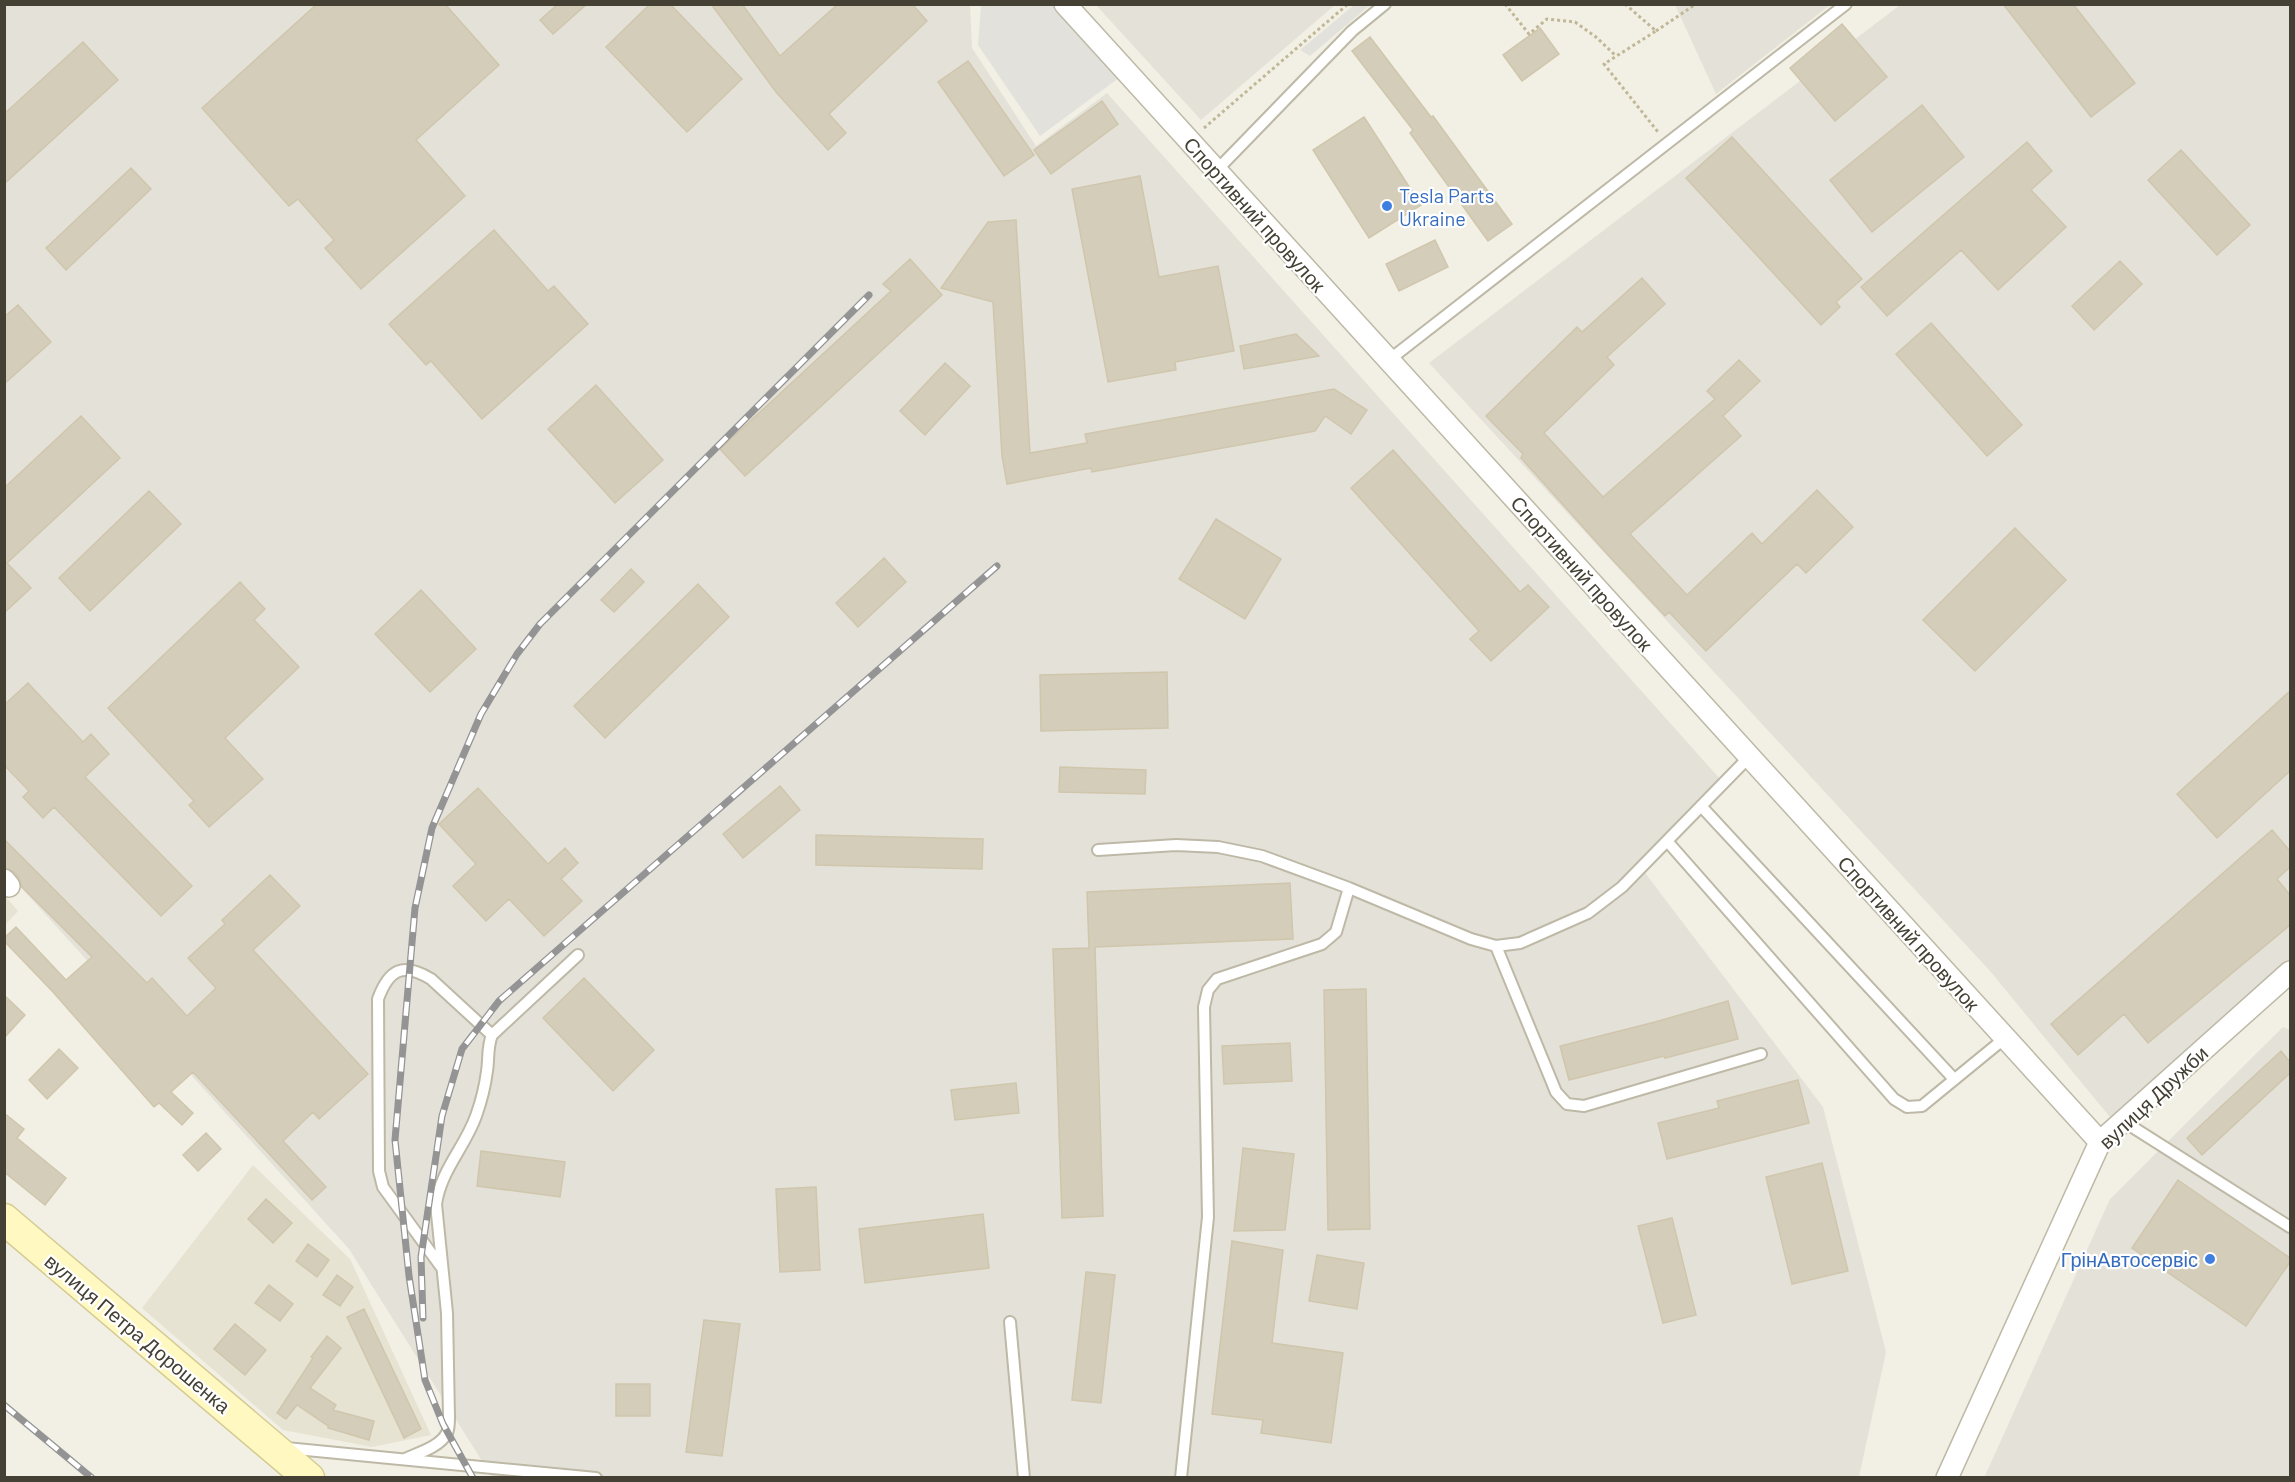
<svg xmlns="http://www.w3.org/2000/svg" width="2295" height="1482" font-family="Barlow,sans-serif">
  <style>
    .residential { fill: #e6e3d2 }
    .industrial { fill: #e4e1d9 }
    .parking { fill: #e3e1dc }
    .building { fill: #d4cdb9; stroke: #cfc6ac; stroke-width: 1.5 }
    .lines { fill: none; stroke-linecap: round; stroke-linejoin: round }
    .lane-casing { stroke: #beb9a6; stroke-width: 14 }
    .street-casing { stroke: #beb9a6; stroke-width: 24 }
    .secondary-casing { stroke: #d4cb92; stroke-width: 33 }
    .path { stroke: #c0b797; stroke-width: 3; stroke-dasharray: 3 3; stroke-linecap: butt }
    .lane { stroke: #fff; stroke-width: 10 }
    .street { stroke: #fff; stroke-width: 21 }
    .secondary { stroke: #fff8c1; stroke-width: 30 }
    .rail-casing { stroke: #949494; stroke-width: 7 }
    .rail { stroke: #fff; stroke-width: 4.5; stroke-dasharray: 14; stroke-linecap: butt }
    .shop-dot { fill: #3f7fe0; stroke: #fff; stroke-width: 2 }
    .labels { text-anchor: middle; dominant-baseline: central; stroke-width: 4.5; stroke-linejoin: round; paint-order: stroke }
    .shop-label { font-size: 20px; fill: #366cbe; stroke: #fff; text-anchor: start }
    .street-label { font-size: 20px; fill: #444034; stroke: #fff }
  </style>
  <rect width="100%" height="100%" fill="#f2f0e4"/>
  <path class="residential" d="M 5,896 L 18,911 L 5,925 L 4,925 Z
    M 253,1165 L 350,1259 L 431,1435 L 372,1447 L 283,1430 L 142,1308 Z"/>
  <path class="industrial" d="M 5,5 L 970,5 L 972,48 L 1036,146 L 1107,93 L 1721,780 L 1639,865 L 1823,1107 L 1886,1352 L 1859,1477 L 492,1477 L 349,1249 L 5,870 Z
    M 1096,5 L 1335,5 L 1201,120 Z
    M 1675,5 L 1830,5 L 1716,94 Z
    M 1900,5 L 2290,5 L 2290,959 L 2114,1122 L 1990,971 L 1429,363 Z
    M 2283,1027 L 2290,1030 L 2290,1477 L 1984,1478 L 2110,1199 Z"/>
  <path class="parking" d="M 981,5 L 1065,5 L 1127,72 L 1040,136 L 978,45 Z
    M 1354,5 L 1384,5 L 1370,5 L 1310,56 L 1300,50 Z"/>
  <path class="building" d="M 317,4 L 445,4 L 499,65 L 416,140 L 465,196 L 361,289 L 325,248 L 334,240 L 298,199 L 289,206 L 202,108 Z
    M 558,4 L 587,4 L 553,34 L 540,20 Z
    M 650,4 L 670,4 L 742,79 L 687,132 L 606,47 Z
    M 711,4 L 742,4 L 780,56 L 838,4 L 912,4 L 927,21 L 829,114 L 846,133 L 828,150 L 776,92 Z
    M 2003,4 L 2073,4 L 2135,83 L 2091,117 Z
    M 1842,24 L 1887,77 L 1835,121 L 1790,68 Z
    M 1540,28 L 1559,54 L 1522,81 L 1503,55 Z
    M 1370,37 L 1431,117 L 1433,116 L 1512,224 L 1488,241 L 1410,133 L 1413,130 L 1352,51 Z
    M 83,42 L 118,80 L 4,184 L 4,114 Z
    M 968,61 L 1034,155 L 1004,176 L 938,82 Z
    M 1102,101 L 1118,124 L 1051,174 L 1034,150 Z
    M 1922,105 L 1964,157 L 1872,232 L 1830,180 Z
    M 1364,117 L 1421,205 L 1369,238 L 1313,150 Z
    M 1732,137 L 1862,279 L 1836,302 L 1840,307 L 1821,325 L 1686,178 Z
    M 2027,142 L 2052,171 L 2031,190 L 2066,227 L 1998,290 L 1961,250 L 1887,316 L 1861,287 Z
    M 2181,150 L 2250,225 L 2217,255 L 2148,180 Z
    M 131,168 L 151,189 L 66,270 L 46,248 Z
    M 1140,176 L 1159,277 L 1218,266 L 1234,351 L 1175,362 L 1176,370 L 1108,382 L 1072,189 Z
    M 1016,220 L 1030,453 L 1087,443 L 1085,434 L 1334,389 L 1367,410 L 1351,434 L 1325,416 L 1315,431 L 1092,472 L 1091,468 L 1007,484 L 1002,456 L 993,302 L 941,288 L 988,222 Z
    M 494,230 L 548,291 L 554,286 L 588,324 L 482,419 L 431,361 L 426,365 L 389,324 Z
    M 1435,240 L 1448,267 L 1399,291 L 1386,264 Z
    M 910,259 L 942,295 L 745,476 L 720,449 L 891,291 L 883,284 Z
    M 2120,261 L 2142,284 L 2094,330 L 2072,306 Z
    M 1642,278 L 1665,304 L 1607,357 L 1614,365 L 1544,433 L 1603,497 L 1715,399 L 1707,391 L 1739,360 L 1760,381 L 1723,416 L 1741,436 L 1630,534 L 1687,595 L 1752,533 L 1762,544 L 1817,490 L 1853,527 L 1806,573 L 1797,564 L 1706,651 L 1669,612 L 1665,616 L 1609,556 L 1521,458 L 1523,454 L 1486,416 L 1577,327 L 1582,332 Z
    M 18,305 L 51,342 L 4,384 L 4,317 Z
    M 1931,323 L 2022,425 L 1987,456 L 1896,354 Z
    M 1296,334 L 1319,356 L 1244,369 L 1240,346 Z
    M 945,363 L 970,386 L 925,435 L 900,411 Z
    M 596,385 L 663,460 L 615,503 L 548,429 Z
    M 81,416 L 120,458 L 7,563 L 31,588 L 4,613 L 4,488 Z
    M 1393,450 L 1520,592 L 1528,585 L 1549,607 L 1491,661 L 1470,639 L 1479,631 L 1351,488 Z
    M 149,491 L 181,524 L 90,611 L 59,578 Z
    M 1216,519 L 1281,559 L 1245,619 L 1179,579 Z
    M 2015,528 L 2066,580 L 1975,671 L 1923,620 Z
    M 884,558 L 906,582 L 858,627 L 836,603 Z
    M 631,569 L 644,582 L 614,612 L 601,600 Z
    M 240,582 L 265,609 L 254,620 L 299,667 L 225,738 L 263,779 L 209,827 L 189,805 L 194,801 L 108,708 Z
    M 698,584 L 729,617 L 605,738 L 574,706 Z
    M 421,590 L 476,649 L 430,692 L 375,634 Z
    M 1167,672 L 1168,728 L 1041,731 L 1040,675 Z
    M 28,683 L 83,742 L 91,734 L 109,754 L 85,777 L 192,886 L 161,916 L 54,807 L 43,818 L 23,797 L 29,791 L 4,765 L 4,705 Z
    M 2290,691 L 2290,771 L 2217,838 L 2177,794 Z
    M 1060,767 L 1146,770 L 1145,794 L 1059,792 Z
    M 780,786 L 800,810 L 743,858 L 723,834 Z
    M 478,788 L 548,864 L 565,848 L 578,863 L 561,879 L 582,901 L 544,936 L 509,899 L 486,921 L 453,886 L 476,864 L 439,824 Z
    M 2272,830 L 2290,851 L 2290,867 L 2277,879 L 2290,895 L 2290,925 L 2148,1043 L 2124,1014 L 2078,1055 L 2051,1024 Z
    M 816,835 L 983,839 L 982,869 L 816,865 Z
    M 4,839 L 147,983 L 152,978 L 187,1016 L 216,988 L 188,958 L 225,924 L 222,920 L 270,875 L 300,906 L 253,950 L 368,1074 L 319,1119 L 313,1112 L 283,1141 L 326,1187 L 312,1200 L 193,1072 L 171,1092 L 193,1113 L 182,1125 L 159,1103 L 154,1107 L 53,992 L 4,941 L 4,938 L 16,927 L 66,980 L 92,957 L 21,886 L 19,878 L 14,872 L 4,868 Z
    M 1290,883 L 1293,939 L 1095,947 L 1103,1216 L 1062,1218 L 1053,949 L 1089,948 L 1087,892 Z
    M 584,978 L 654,1050 L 613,1091 L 543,1018 Z
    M 1366,989 L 1370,1229 L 1328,1230 L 1324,990 Z
    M 4,995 L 25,1015 L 4,1038 Z
    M 1728,1001 L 1738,1039 L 1665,1058 L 1664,1056 L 1569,1080 L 1560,1046 L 1655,1022 Z
    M 1290,1043 L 1292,1081 L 1224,1084 L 1222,1046 Z
    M 59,1049 L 78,1068 L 47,1099 L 29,1080 Z
    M 2281,1051 L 2290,1062 L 2290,1073 L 2202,1155 L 2187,1138 Z
    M 1798,1080 L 1809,1123 L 1667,1159 L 1658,1123 L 1719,1108 L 1717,1101 Z
    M 1016,1083 L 1019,1113 L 955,1120 L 951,1090 Z
    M 4,1113 L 24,1129 L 17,1138 L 66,1178 L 45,1205 L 4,1172 Z
    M 206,1133 L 221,1149 L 198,1171 L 183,1155 Z
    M 1243,1148 L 1294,1154 L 1285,1230 L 1234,1231 Z
    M 481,1151 L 565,1162 L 560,1197 L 477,1186 Z
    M 1822,1163 L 1848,1271 L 1792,1284 L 1766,1177 Z
    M 2178,1180 L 2290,1258 L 2290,1262 L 2246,1326 L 2132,1248 Z
    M 816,1187 L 820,1270 L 780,1272 L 776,1189 Z
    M 266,1199 L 292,1223 L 273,1243 L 248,1219 Z
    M 983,1214 L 989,1268 L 865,1283 L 859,1229 Z
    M 1672,1218 L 1696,1315 L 1663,1323 L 1638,1226 Z
    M 1232,1241 L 1283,1250 L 1272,1343 L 1343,1353 L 1331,1443 L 1261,1433 L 1263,1420 L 1212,1414 Z
    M 308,1244 L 329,1260 L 317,1277 L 296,1261 Z
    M 1317,1255 L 1364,1263 L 1357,1309 L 1309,1301 Z
    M 1086,1272 L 1115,1275 L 1101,1403 L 1072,1400 Z
    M 337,1275 L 353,1287 L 340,1306 L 323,1295 Z
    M 269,1285 L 293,1304 L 280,1321 L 255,1303 Z
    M 364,1309 L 421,1429 L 404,1438 L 347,1317 Z
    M 704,1320 L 740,1324 L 722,1456 L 686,1452 Z
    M 235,1324 L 266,1350 L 245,1375 L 214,1349 Z
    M 327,1336 L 341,1348 L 310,1388 L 336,1405 L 333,1410 L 374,1421 L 369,1440 L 328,1428 L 328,1426 L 297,1405 L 286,1419 L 277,1413 L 313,1358 L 311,1357 Z
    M 616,1384 L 650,1384 L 650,1416 L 616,1416 Z"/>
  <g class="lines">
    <g class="lane-casing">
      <path id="lane" d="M 1216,171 L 1352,31 L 1385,4
        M 1389,360 L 1846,4
        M 1701,806 L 1954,1079
        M 1667,841 L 1894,1099 L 1907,1107 L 1922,1106 L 2005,1038
        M 1098,850 L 1176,845 L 1218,847 L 1262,856 L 1349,888 L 1471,939 L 1496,946 L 1520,943 L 1588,913 L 1622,887 L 1749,757
        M 1496,946 L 1556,1092 L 1567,1104 L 1584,1106 L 1761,1054
        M 2123,1121 L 2290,1227
        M 442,1268 L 383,1187 L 379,1171 L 378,999 C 389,969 403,962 431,979 L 492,1035
        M 1010,1322 L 1024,1478
        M 286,1448 L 596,1478
        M 405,1459 C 418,1453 440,1447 447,1433 C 449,1429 449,1422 449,1417 L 447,1313 L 436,1204 C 441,1170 465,1147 476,1116 C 481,1102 485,1087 487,1071 C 489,1059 487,1047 492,1035 L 578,955
        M 1181,1478 L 1208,1217 L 1204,1007 L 1208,990 L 1217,979 L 1322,944 L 1336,932 L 1349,888"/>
    </g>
    <g class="street-casing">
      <path id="street" d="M 1065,4 L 2100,1142
        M 4,880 L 9,886
        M 1947,1478 L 2100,1142 L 2290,972"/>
    </g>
    <g class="secondary-casing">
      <path id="secondary" d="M 4,1219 L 309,1478"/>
    </g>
    <path class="path" d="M 1505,4 L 1529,34 L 1547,19 L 1575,22 L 1596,37 L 1616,56
      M 1625,4 L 1656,31 L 1604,64 L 1658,132
      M 1656,31 L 1696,4
      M 1204,128 L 1348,4"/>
    <use href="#lane" class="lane"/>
    <use href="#street" class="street"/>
    <use href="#secondary" class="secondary"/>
    <g class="rail-casing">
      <path id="rail" d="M 423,1318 L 421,1257 L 442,1116 L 462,1049 L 499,1001 L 997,566
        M 4,1405 L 92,1478
        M 473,1478 L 443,1424 L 425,1380 L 409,1276 L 395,1140 L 415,908 L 432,828 L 481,714 L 517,654 L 540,624 L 869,295"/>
    </g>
    <use href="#rail" class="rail"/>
  </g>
  <g class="shop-dot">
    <circle cx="1387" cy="206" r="6"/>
    <circle cx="2210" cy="1259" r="6"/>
  </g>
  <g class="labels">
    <g class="shop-label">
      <text x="1399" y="195">Tesla Parts<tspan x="1399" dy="23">Ukraine</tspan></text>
      <text x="2198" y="1259" text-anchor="end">ГрінАвтосервіс</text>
    </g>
    <g class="street-label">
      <text transform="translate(1255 214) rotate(48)">Спортивний провулок</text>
      <text transform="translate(1582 573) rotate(48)">Спортивний провулок</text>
      <text transform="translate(1909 933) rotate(48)">Спортивний провулок</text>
      <text transform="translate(2153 1097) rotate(-43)">вулиця Дружби</text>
      <text transform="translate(138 1333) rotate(40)">вулиця Петра Дорошенка</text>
    </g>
  </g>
  <rect width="2295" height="1482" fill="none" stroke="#444034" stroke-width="12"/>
</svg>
